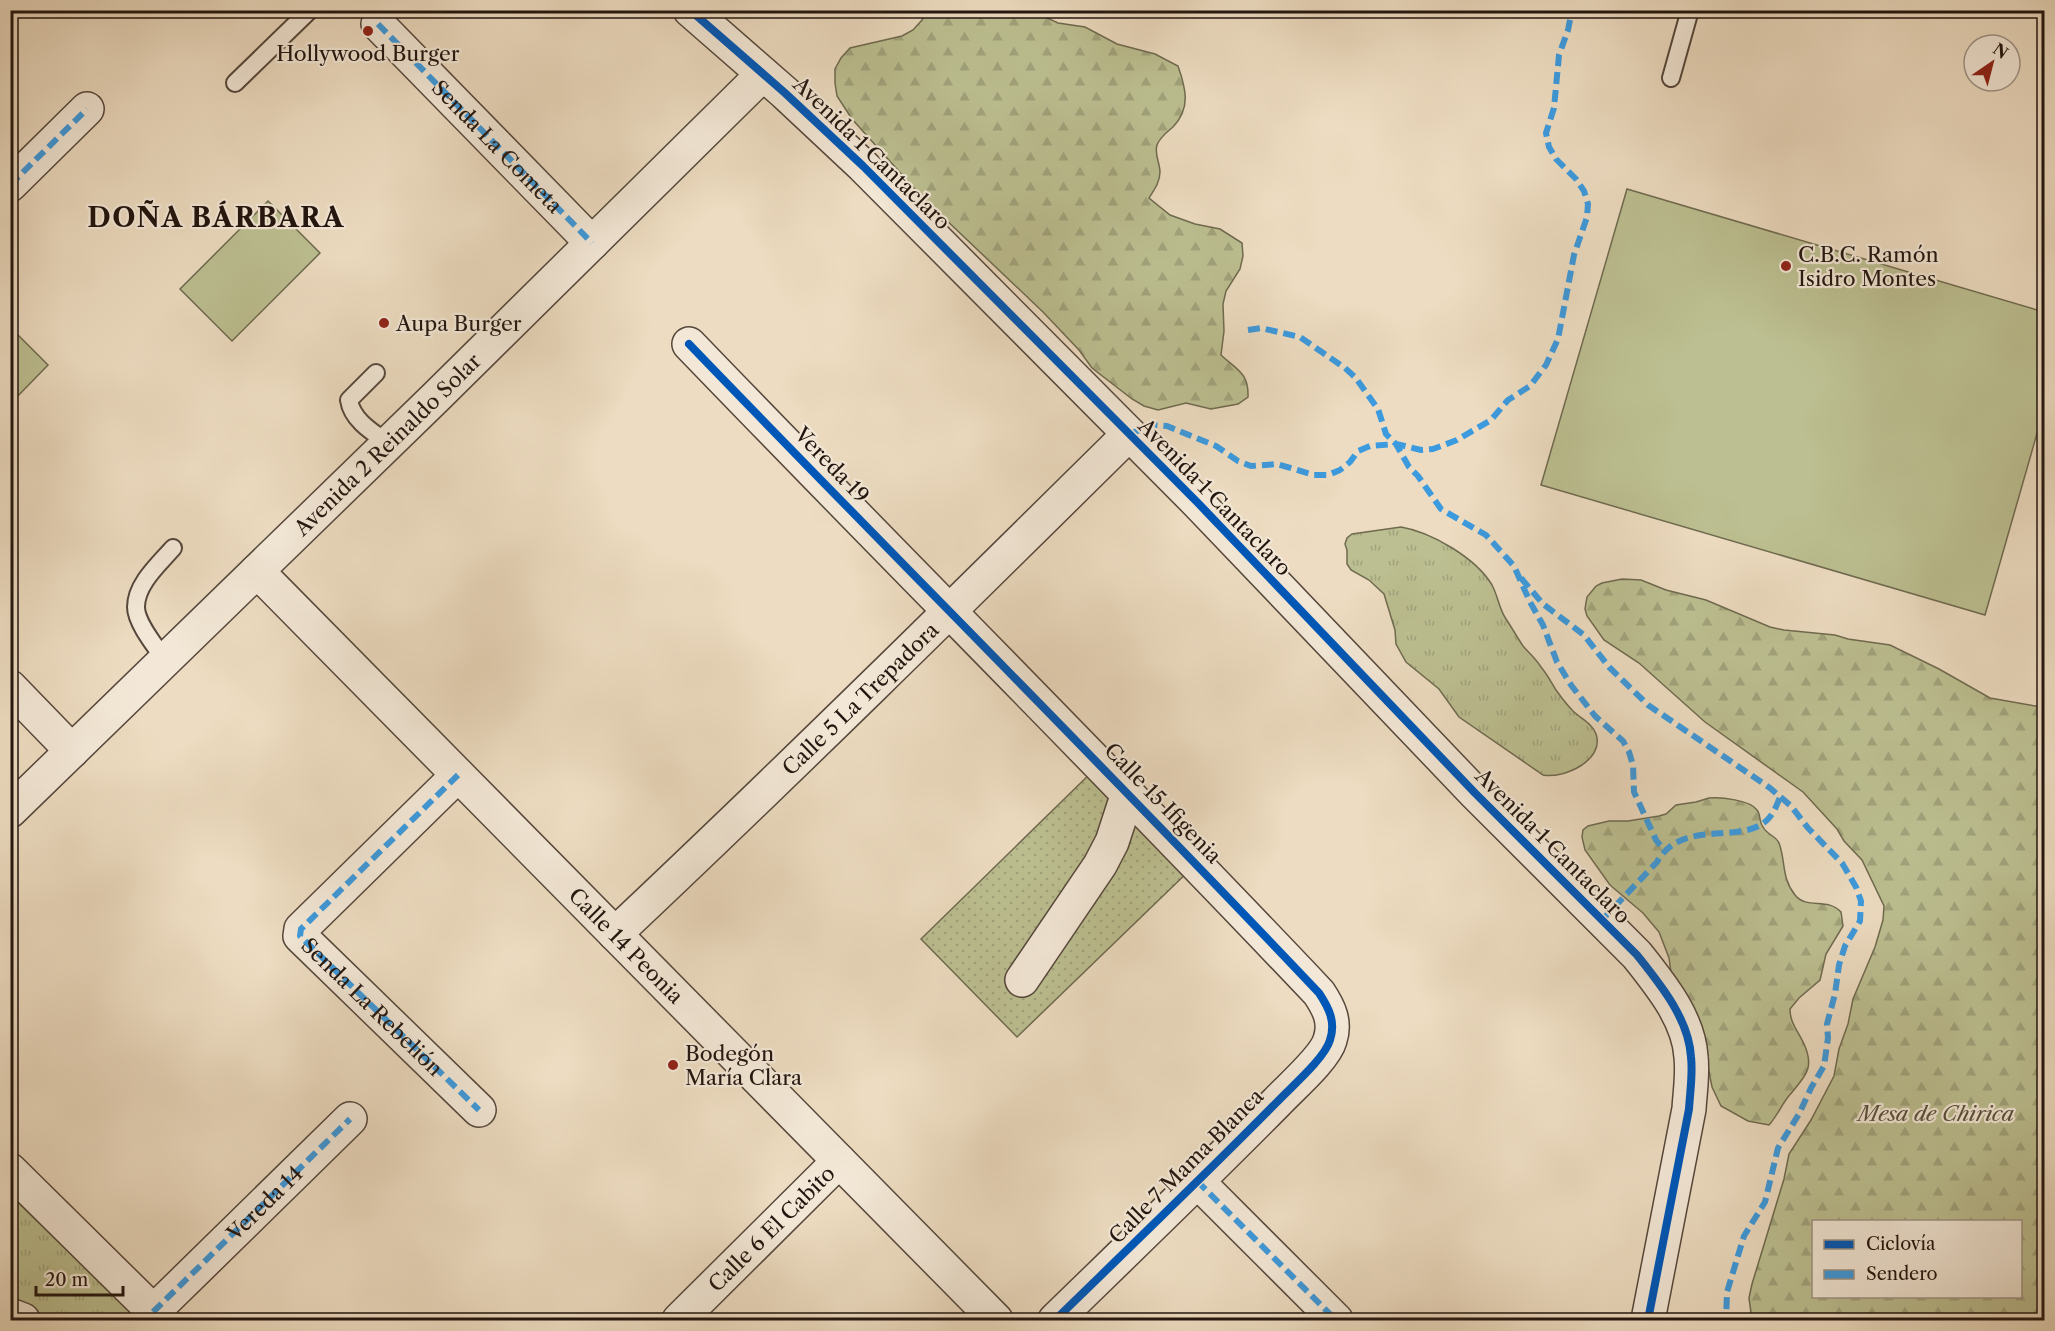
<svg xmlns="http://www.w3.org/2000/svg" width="2055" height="1331" font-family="'Libre Caslon Text',serif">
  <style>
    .grass { fill: url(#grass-tufts); stroke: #6f6a50; stroke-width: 1.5 }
    .forest { fill: url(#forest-firs); stroke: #6f6a50; stroke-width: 1.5; fill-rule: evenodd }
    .park { fill: url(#park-dots); stroke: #6f6a50; stroke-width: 1.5 }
    .pitch { fill: #bcbf91; stroke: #6f6a50; stroke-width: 1.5 }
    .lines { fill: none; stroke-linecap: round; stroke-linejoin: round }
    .service-casing { stroke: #55473c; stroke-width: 20 }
    .minor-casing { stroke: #55473c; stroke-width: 36 }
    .service { stroke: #f3e8d7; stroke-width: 16 }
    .minor { stroke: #f3e8d7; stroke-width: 33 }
    .quiet { stroke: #3c9ade; stroke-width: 6; stroke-dasharray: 12 6; stroke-linecap: butt }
    .cycleway-casing { stroke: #f3e8d7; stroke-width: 11 }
    .cycleway { stroke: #0057b8; stroke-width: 8 }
    .poi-dot { fill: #8f2418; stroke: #f3e8d7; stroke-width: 2 }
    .labels { text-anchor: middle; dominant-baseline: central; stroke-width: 4.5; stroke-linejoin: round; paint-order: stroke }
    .poi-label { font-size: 21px; fill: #22150f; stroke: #f3e8d7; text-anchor: start }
    .street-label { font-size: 21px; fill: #22150f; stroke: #f3e8d7 }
    .park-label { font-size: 21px; font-style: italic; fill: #58503c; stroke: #f3e8d7 }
    .district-label { font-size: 27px; font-weight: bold; letter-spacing: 1.5px; fill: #22150f; stroke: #f3e8d7 }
  </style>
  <defs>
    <pattern id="grass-tufts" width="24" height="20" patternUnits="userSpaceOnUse" patternTransform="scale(1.5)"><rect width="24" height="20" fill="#bcbf91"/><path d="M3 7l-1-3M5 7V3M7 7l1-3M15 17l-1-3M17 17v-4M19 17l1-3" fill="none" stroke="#a1a37c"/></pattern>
    <pattern id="forest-firs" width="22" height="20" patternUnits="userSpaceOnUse" patternTransform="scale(1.5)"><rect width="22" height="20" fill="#bcbf91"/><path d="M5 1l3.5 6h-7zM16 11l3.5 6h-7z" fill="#a1a37c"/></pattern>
    <pattern id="park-dots" width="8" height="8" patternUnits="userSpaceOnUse" patternTransform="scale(1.5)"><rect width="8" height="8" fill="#bcbf91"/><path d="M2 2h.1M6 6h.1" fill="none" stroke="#a1a37c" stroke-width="1.8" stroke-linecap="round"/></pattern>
  </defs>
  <rect width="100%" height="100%" fill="#eddcc1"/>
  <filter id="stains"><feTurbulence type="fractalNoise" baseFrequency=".00333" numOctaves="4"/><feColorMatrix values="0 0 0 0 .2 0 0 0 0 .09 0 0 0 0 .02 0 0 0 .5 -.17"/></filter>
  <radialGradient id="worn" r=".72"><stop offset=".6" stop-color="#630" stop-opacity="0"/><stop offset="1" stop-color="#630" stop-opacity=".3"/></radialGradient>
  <path class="grass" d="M 1401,527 C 1431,532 1476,558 1492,585 C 1498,596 1499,609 1506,619 C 1512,628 1517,637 1523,646 C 1529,653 1536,659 1541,667 C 1547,674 1551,682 1556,690 C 1561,697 1567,705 1573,711 C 1581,719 1592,723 1596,734 C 1605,760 1564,779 1543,775 L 1459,717 L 1439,689 L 1406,662 L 1396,644 L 1395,630 L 1384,594 L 1369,580 L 1351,570 L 1347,564 L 1347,550 L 1345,544 L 1347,538 L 1352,534 Z
    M 10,1172 L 160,1320 L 27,1320 L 11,1313 Z"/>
  <path class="forest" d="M 927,10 L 1041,11 L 1047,18 L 1058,23 L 1085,27 L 1117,44 L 1155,54 L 1178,66 C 1186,89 1191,108 1173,127 C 1167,132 1160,137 1157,145 C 1154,154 1160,163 1160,172 C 1160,182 1154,190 1149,198 L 1170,215 L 1195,224 L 1220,229 L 1242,243 L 1243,256 L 1240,269 L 1226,291 L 1223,304 L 1224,331 L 1221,355 C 1237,370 1249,373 1248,397 L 1238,404 L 1211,409 L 1186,403 L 1158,410 L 1144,406 L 1132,399 L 1092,368 L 1079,350 L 1043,312 L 922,197 L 852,119 L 837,96 L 835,83 L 835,69 L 841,58 L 850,48 L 902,36 L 913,30 L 922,20 Z
    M 1622,579 L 1641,580 L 1666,590 L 1706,600 L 1770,627 L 1784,630 L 1835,635 L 1848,639 L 1890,645 L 1939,669 L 1990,698 L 2035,706 L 2044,705 L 2044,1320 L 1752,1320 L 1749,1298 L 1752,1284 L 1784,1179 L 1789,1154 L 1811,1120 L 1834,1076 L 1839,1049 L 1848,1024 L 1853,999 L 1875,947 L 1883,920 L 1884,906 L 1862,860 L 1844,841 L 1837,829 L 1803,792 L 1705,722 L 1639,663 L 1604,640 L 1587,616 L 1585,609 L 1587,597 L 1596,586 L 1602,583 ZM 1814,1222 L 2020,1222 L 2020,1296 L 1814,1296 Z
    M 1709,798 C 1721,797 1750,800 1757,810 C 1761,815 1759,822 1763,827 C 1767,835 1775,835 1779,843 C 1786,862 1781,877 1795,895 C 1807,910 1827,897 1841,912 L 1843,926 L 1826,954 L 1820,980 L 1799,998 L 1790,1009 C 1790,1023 1798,1031 1804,1044 C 1816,1070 1803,1078 1788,1097 C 1781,1106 1777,1116 1769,1125 L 1748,1121 L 1721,1106 L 1712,1087 L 1702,1037 L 1672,980 L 1669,958 L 1659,932 L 1643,913 L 1610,885 L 1585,850 L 1582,837 L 1583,830 L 1588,826 L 1609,821 L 1628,821 L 1659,816 L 1666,814 L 1676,805 L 1696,802 Z"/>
  <path class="park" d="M 1099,765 L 1195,865 L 1017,1037 L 921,939 Z"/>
  <path class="pitch" d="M 1627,189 L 2044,312 L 2044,409 L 1985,615 L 1541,485 Z
    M 268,201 L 320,253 L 232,341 L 180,289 Z
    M 11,328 L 48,365 L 11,403 L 10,403 Z"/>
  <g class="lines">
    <g class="service-casing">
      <path id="service" d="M 1671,78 L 1690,10
        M 235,83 L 310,10
        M 376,373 L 349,400 C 352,420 372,432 388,443
        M 165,660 C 156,647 136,623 136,607 C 136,584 159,564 173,548"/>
    </g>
    <g class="minor-casing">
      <g id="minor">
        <path d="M 690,10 L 785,93 L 863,166 L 1198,503 L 1475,793 L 1637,955 C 1660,984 1689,1019 1691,1057 C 1693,1074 1690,1092 1689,1109 L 1648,1320"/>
        <path id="s1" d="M 378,24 L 592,243"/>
        <path d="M 10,185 L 87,109"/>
        <path d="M 689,344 C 898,561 1112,774 1319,993 C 1329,1008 1336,1022 1330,1040 C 1325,1058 1291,1087 1277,1102 C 1204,1176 1129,1248 1055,1320"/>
        <path id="s2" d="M 257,571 L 996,1320"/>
        <path d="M 10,687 L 72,751"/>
        <path id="s3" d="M 458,775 L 301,929 L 300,936 L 479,1110"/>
        <path id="s4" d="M 10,811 L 436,397 L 763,74"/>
        <path id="s5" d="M 615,934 C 789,770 959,602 1129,434"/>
        <path d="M 1022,980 L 1100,865 L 1112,842 L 1128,793"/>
        <path d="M 10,1170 L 162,1320"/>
        <path d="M 1197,1181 L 1336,1320"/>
        <path id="s6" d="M 153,1312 L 350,1119"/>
        <path d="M 10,1315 L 23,1320"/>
        <path id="s7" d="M 679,1320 L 839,1161"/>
      </g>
    </g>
    <use href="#service" class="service"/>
    <use href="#minor" class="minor"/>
    <path class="quiet" d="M 378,24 L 592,243
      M 10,185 L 87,109
      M 1248,330 L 1261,328 L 1300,337 L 1345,368 L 1355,377 L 1378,409 L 1386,434 L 1396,444 L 1409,467 L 1418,476 L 1441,509 L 1486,535 L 1514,566 L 1530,602 L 1543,625 L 1557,662 L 1571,685 L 1595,716 L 1623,741 L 1629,752 L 1633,765 L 1634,792 L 1656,840 L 1664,850
      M 1129,434 L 1154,425 L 1167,426 L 1216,446 L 1238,461 L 1251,466 L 1277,464 L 1314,475 L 1328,475 L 1340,470 L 1350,462 L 1358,451 L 1370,446 L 1396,444 L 1421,450 L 1433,449 L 1457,440 L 1491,420 L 1508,400 L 1530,386 L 1546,365 L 1558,339 L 1574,255 L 1587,217 L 1588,204 L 1584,191 L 1576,179 L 1556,159 L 1549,147 L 1546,133 L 1554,108 L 1559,55 L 1568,30 L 1572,10
      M 1521,578 L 1543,604 L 1584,635 L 1609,667 L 1648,705 L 1770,788 L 1791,806 L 1808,828 L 1842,863 L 1856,887 L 1861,901 L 1860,921 L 1845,946 L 1839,965 L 1835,994 L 1827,1024 L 1828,1038 L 1824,1066 L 1811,1088 L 1799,1114 L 1778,1148 L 1765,1202 L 1744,1236 L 1727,1292 L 1726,1320
      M 458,775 L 301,929 L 300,936 L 479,1110
      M 1602,920 L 1657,862 C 1682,818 1738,845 1766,821 C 1773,815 1777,805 1780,797
      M 1197,1181 L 1336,1320
      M 153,1312 L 350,1119"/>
    <g class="cycleway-casing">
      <path id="cycleway" d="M 690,10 L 785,93 L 863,166 L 1198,503 L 1475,793 L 1637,955 C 1660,984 1689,1019 1691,1057 C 1693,1074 1690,1092 1689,1109 L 1648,1320
        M 689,344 C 898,561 1112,774 1319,993 C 1329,1008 1336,1022 1330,1040 C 1325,1058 1291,1087 1277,1102 C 1204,1176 1129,1248 1055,1320"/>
    </g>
    <use href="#cycleway" class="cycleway"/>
  </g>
  <g class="poi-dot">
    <circle cx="368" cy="31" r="6"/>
    <circle cx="1786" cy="266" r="6"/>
    <circle cx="384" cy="323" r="6"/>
    <circle cx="673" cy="1065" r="6"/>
  </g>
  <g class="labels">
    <g class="poi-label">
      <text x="368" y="53" text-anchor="middle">Hollywood Burger</text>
      <text x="1798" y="254">C.B.C. Ramón<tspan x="1798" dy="24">Isidro Montes</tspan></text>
      <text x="396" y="323">Aupa Burger</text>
      <text x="685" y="1053">Bodegón<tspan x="685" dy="24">María Clara</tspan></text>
    </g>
    <g class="street-label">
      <text stroke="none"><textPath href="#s1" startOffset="171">Senda La Cometa</textPath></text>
      <text transform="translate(872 153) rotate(44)">Avenida 1 Cantaclaro</text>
      <text stroke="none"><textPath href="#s4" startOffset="526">Avenida 2 Reinaldo Solar</textPath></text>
      <text transform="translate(832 465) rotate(46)">Vereda 19</text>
      <text transform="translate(1215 497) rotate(46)">Avenida 1 Cantaclaro</text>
      <text stroke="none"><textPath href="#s5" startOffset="340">Calle 5 La Trepadora</textPath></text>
      <text transform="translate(1163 803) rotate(46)">Calle 15 Ifigenia</text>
      <text transform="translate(1553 846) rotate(45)">Avenida 1 Cantaclaro</text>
      <text stroke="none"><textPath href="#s2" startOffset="526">Calle 14 Peonia</textPath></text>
      <text stroke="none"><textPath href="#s3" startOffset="328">Senda La Rebelión</textPath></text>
      <text transform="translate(1186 1166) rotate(-45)">Calle 7 Mama Blanca</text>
      <text stroke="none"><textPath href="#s6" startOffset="156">Vereda 14</textPath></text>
      <text stroke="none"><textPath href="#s7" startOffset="130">Calle 6 El Cabito</textPath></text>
    </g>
    <g class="park-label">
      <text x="1936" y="1113">Mesa de Chirica</text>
    </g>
    <g class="district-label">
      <text x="216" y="217">DOÑA BÁRBARA</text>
    </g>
  </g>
  <rect width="2055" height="1331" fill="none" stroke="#eddcc1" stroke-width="36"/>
  <rect x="12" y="12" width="2031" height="1307" fill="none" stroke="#22150f" stroke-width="3"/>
  <rect x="18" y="18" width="2019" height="1295" fill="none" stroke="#22150f" stroke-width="1.5"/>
  <rect x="1812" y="1220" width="210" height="78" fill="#f3e8d7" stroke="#9f9487" stroke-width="1.5"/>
  <rect x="1824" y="1240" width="30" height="9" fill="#0057b8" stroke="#9f9487" stroke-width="1.5"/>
  <text x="1866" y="1250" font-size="18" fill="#22150f">Ciclovía</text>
  <rect x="1824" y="1270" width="30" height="9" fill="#3c9ade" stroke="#9f9487" stroke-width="1.5"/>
  <text x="1866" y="1280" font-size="18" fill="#22150f">Sendero</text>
  <g transform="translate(1992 63) rotate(35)"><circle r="28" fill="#f3e8d7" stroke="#9f9487" stroke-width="1.5"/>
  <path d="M0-4.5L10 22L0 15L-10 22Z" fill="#8f2418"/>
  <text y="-9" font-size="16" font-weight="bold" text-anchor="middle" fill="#22150f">N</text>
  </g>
  <path d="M36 1286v9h87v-9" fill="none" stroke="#22150f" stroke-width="3"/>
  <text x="45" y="1286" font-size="18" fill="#22150f" stroke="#f3e8d7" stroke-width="4.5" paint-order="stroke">20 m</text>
  <rect width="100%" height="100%" filter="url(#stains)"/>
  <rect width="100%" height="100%" fill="url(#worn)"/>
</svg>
